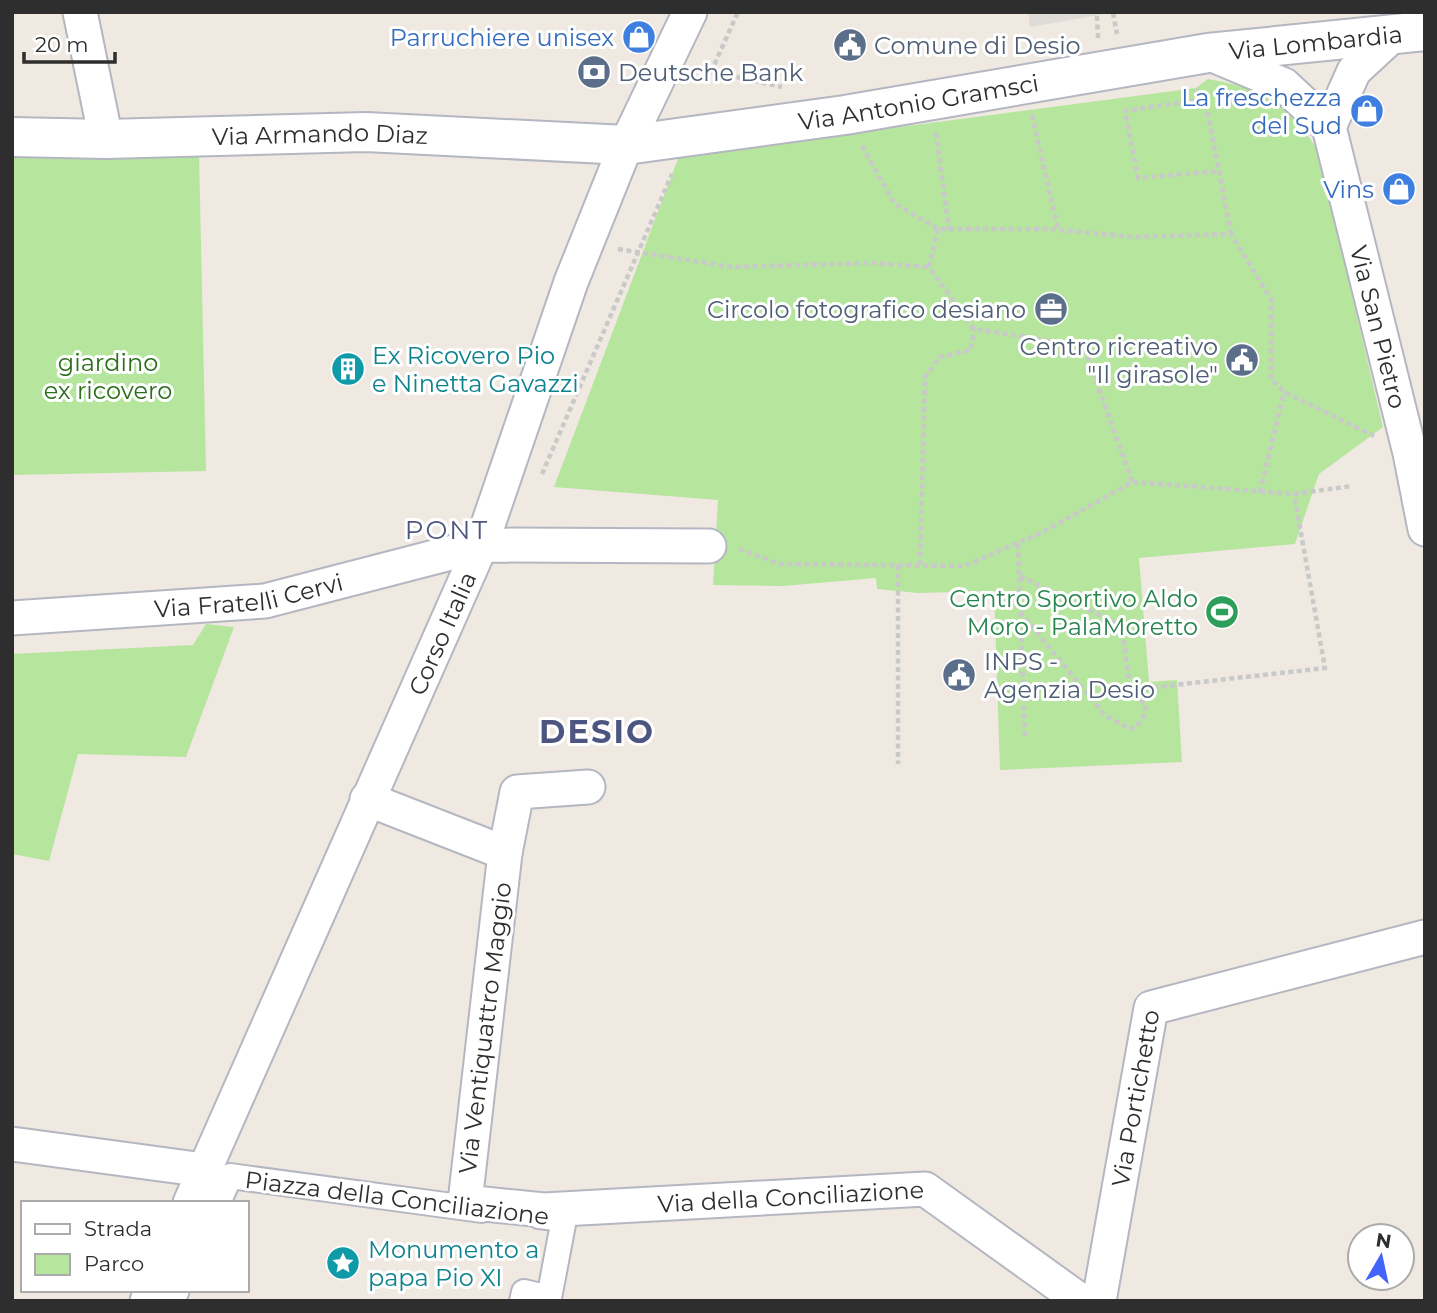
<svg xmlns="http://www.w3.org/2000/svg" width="1437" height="1313" font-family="Montserrat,sans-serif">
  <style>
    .green { fill: #b6e59e }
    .plaza { fill: #dfdcd8 }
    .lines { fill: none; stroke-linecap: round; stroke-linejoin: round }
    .pedestrian-casing { stroke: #b4b7c1; stroke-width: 28 }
    .minor-casing { stroke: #b4b7c1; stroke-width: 37 }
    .tertiary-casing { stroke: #b4b7c1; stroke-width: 42 }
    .path { stroke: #c9c9c9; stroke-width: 4.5; stroke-dasharray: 5 3.5; stroke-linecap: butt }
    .pedestrian { stroke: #fff; stroke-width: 24 }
    .minor { stroke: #fff; stroke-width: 33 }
    .tertiary { stroke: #fff; stroke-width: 38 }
    .labels { text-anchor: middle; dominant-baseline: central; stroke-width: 6; stroke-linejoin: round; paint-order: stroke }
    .shop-label { font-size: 24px; fill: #366cbe; stroke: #fff; text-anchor: end }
    .street-label { font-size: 24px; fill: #2e2e2e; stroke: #fff }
    .service-label { font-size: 24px; fill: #4e5e75; stroke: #fff; text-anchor: start }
    .culture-label { font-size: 24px; fill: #0d838f; stroke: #fff; text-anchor: start }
    .park-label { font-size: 24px; fill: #2c6e1b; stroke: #fff }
    .leisure-label { font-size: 24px; fill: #27864d; stroke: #fff; text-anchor: end }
    .neighbourhood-label { font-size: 26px; letter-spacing: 2px; fill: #4d5680; stroke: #fff }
    .district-label { font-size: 32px; font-weight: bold; letter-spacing: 2px; fill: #4d5680; stroke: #fff }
  </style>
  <rect width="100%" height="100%" fill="#efe9e1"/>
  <path class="green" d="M 1208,79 C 1264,89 1288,102 1318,151 L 1383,427 L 1319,474 L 1295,544 L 1139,558 L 1149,682 L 1177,680 L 1182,762 L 1000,770 L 994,591 L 918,593 L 877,589 L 876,578 L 783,586 L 713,585 L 718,500 L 554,487 L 679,156 L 1196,88 Z
    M 12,153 L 199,153 L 206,471 L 12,475 Z
    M 206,624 L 234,627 L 186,757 L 78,754 L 49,861 L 12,854 L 12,654 L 193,645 Z"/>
  <path class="plaza" d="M 1028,12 L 1116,12 L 1030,27 Z"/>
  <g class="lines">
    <g class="pedestrian-casing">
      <path id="pedestrian" d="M 218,1203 L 230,1176 L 482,1210
        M 172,1301 L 177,1290
        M 522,1301 L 524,1292 L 549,1298 L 564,1219 L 539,1216"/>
    </g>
    <g class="minor-casing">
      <g id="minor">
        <path d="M 80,12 L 106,139"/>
        <path id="s1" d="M 1208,53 L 1284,85 L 1329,127 L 1410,453 L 1425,529"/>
        <path d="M 1329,127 L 1354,71 L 1393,35"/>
        <path id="s2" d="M 12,618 L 265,601 L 481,545 L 709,546"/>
        <path id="s3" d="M 367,799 L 505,853 L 465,1202 L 544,1210 L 925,1189 L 1081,1301"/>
        <path d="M 505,853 L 517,792 L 588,787"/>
        <path d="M 12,1144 L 204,1170"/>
        <path id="s4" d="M 190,1203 L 481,545 L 571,282 L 626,145 L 690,12"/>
        <path d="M 147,1301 L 152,1290"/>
        <path id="s5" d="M 1099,1301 L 1151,1008 L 1425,937"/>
      </g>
    </g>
    <g class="tertiary-casing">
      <g id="tertiary">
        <path id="s6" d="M 12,137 L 106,139 L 366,132 L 626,145 L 845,115 L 1208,53 L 1425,31"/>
      </g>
    </g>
    <path class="path" d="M 1113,13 L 1117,34
      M 1097,16 L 1098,38
      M 695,68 L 782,87
      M 711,72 L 738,12
      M 1197,90 L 1205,99 L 1231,234
      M 1204,99 L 1125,111 L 1138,178 L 1218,171
      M 1032,115 L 1058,229
      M 936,133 L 949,230
      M 862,146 L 894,203 L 938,229 L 1050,229 L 1133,237 L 1231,234 L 1271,299 L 1271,379 L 1284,392 L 1374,436
      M 938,229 L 929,267 L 974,329 L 1084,346 L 1132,482
      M 618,249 L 732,267 L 874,263 L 929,267
      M 542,474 L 672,174
      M 1260,492 L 1284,392
      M 1018,544 L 1025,739
      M 739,549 L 780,564 L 964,566 L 1043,532 L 1132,482 L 1294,494 L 1352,486
      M 898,565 L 898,764
      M 920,565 L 925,377 L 940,357 L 971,350 L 974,329
      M 1020,576 L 1122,626 L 1130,690
      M 1020,612 L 1105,715 L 1130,729 C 1142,724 1144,717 1146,705 L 1130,690 L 1325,668 L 1294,494"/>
    <use href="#pedestrian" class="pedestrian"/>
    <use href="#minor" class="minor"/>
    <use href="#tertiary" class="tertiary"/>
  </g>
  <defs>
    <g id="shop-disc" transform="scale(1.75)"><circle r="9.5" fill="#3f7fe0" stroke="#fff"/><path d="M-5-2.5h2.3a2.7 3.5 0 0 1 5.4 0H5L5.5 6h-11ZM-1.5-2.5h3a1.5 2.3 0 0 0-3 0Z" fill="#fff"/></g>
    <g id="civic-disc" transform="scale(1.75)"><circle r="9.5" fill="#5c6f8a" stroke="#fff"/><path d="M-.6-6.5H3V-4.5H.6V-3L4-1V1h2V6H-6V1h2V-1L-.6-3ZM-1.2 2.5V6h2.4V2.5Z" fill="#fff"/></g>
    <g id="bank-disc" transform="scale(1.75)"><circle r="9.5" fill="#5c6f8a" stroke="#fff"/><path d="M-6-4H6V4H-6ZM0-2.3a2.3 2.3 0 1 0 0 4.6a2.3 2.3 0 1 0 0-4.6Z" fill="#fff"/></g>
    <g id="office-disc" transform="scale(1.75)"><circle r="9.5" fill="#5c6f8a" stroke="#fff"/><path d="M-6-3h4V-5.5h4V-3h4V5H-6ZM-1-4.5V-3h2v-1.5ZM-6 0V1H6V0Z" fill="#fff"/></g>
    <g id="building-disc" transform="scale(1.75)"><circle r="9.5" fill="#0f9aa8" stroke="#fff"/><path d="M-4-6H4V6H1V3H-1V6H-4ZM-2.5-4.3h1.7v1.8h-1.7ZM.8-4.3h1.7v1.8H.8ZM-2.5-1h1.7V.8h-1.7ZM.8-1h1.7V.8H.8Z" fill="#fff"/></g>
    <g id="stadium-disc" transform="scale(1.75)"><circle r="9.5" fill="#2e9e5b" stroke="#fff"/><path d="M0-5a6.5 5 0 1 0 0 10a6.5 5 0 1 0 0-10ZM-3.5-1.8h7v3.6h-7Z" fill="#fff"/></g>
    <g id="sight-disc" transform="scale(1.75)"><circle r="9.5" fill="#0f9aa8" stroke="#fff"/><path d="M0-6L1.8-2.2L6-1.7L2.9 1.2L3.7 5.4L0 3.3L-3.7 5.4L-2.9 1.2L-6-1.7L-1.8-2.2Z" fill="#fff"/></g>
  </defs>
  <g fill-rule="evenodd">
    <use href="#shop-disc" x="639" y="37"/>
    <use href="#civic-disc" x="850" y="45"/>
    <use href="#bank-disc" x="594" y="72"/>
    <use href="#shop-disc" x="1367" y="111"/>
    <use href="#shop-disc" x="1399" y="189"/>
    <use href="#office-disc" x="1051" y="309"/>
    <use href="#civic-disc" x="1242" y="360"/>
    <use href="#building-disc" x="348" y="369"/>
    <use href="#stadium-disc" x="1222" y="612"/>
    <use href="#civic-disc" x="959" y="675"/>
    <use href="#sight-disc" x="343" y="1263"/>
  </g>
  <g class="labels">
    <g class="shop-label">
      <text x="614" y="37">Parruchiere unisex</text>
      <text x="1342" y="97">La freschezza<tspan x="1342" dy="28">del Sud</tspan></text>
      <text x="1374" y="189">Vins</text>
    </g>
    <g class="street-label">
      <text stroke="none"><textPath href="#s6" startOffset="1312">Via Lombardia</textPath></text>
      <text stroke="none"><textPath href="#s6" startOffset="910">Via Antonio Gramsci</textPath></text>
      <text stroke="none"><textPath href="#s6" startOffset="308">Via Armando Diaz</textPath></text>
      <text stroke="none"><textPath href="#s1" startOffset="350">Via San Pietro</textPath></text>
      <text stroke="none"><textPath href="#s2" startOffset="238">Via Fratelli Cervi</textPath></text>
      <text stroke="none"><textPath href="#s4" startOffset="623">Corso Italia</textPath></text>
      <text transform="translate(485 1028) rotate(-83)">Via Ventiquattro Maggio</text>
      <text stroke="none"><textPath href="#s5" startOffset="206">Via Portichetto</textPath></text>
      <text transform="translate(397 1198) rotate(7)">Piazza della Conciliazione</text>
      <text stroke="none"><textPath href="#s3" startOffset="826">Via della Conciliazione</textPath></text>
    </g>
    <g class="service-label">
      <text x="874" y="45">Comune di Desio</text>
      <text x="618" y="72">Deutsche Bank</text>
      <text x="1026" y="309" text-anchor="end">Circolo fotografico desiano</text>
      <text x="1218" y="346" text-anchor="end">Centro ricreativo<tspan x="1218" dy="28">"Il girasole"</tspan></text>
      <text x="984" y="661">INPS -<tspan x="984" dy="28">Agenzia Desio</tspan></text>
    </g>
    <g class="culture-label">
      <text x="372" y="355">Ex Ricovero Pio<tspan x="372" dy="28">e Ninetta Gavazzi</tspan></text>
      <text x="368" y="1249">Monumento a<tspan x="368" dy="28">papa Pio XI</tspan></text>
    </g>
    <g class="park-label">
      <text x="108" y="362">giardino<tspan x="108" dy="28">ex ricovero</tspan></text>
    </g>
    <g class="leisure-label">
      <text x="1198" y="598">Centro Sportivo Aldo<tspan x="1198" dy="28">Moro - PalaMoretto</tspan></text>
    </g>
    <g class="neighbourhood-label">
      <text x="447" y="530">PONT</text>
    </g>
    <g class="district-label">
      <text x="597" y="731">DESIO</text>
    </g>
  </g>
  <rect width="1437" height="1313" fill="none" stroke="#2e2e2e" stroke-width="28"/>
  <rect x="21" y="1201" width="228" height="91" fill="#ffffff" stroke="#ababab" stroke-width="2"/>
  <rect x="35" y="1224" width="35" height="10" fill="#ffffff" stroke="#ababab" stroke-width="2"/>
  <text x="84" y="1236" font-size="21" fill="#2e2e2e">Strada</text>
  <rect x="35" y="1254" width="35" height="21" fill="#b6e59e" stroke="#ababab" stroke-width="2"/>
  <text x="84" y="1271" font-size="21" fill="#2e2e2e">Parco</text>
  <g transform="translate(1381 1257) rotate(9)"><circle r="33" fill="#ffffff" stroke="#ababab" stroke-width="2"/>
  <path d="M0-5L12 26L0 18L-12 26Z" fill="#4264fb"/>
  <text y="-10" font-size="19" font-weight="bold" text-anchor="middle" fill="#2e2e2e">N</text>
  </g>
  <path d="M24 52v10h91v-10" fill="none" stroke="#2e2e2e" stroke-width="3.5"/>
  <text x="35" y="52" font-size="21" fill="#2e2e2e" stroke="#ffffff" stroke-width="5" paint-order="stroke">20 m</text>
</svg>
